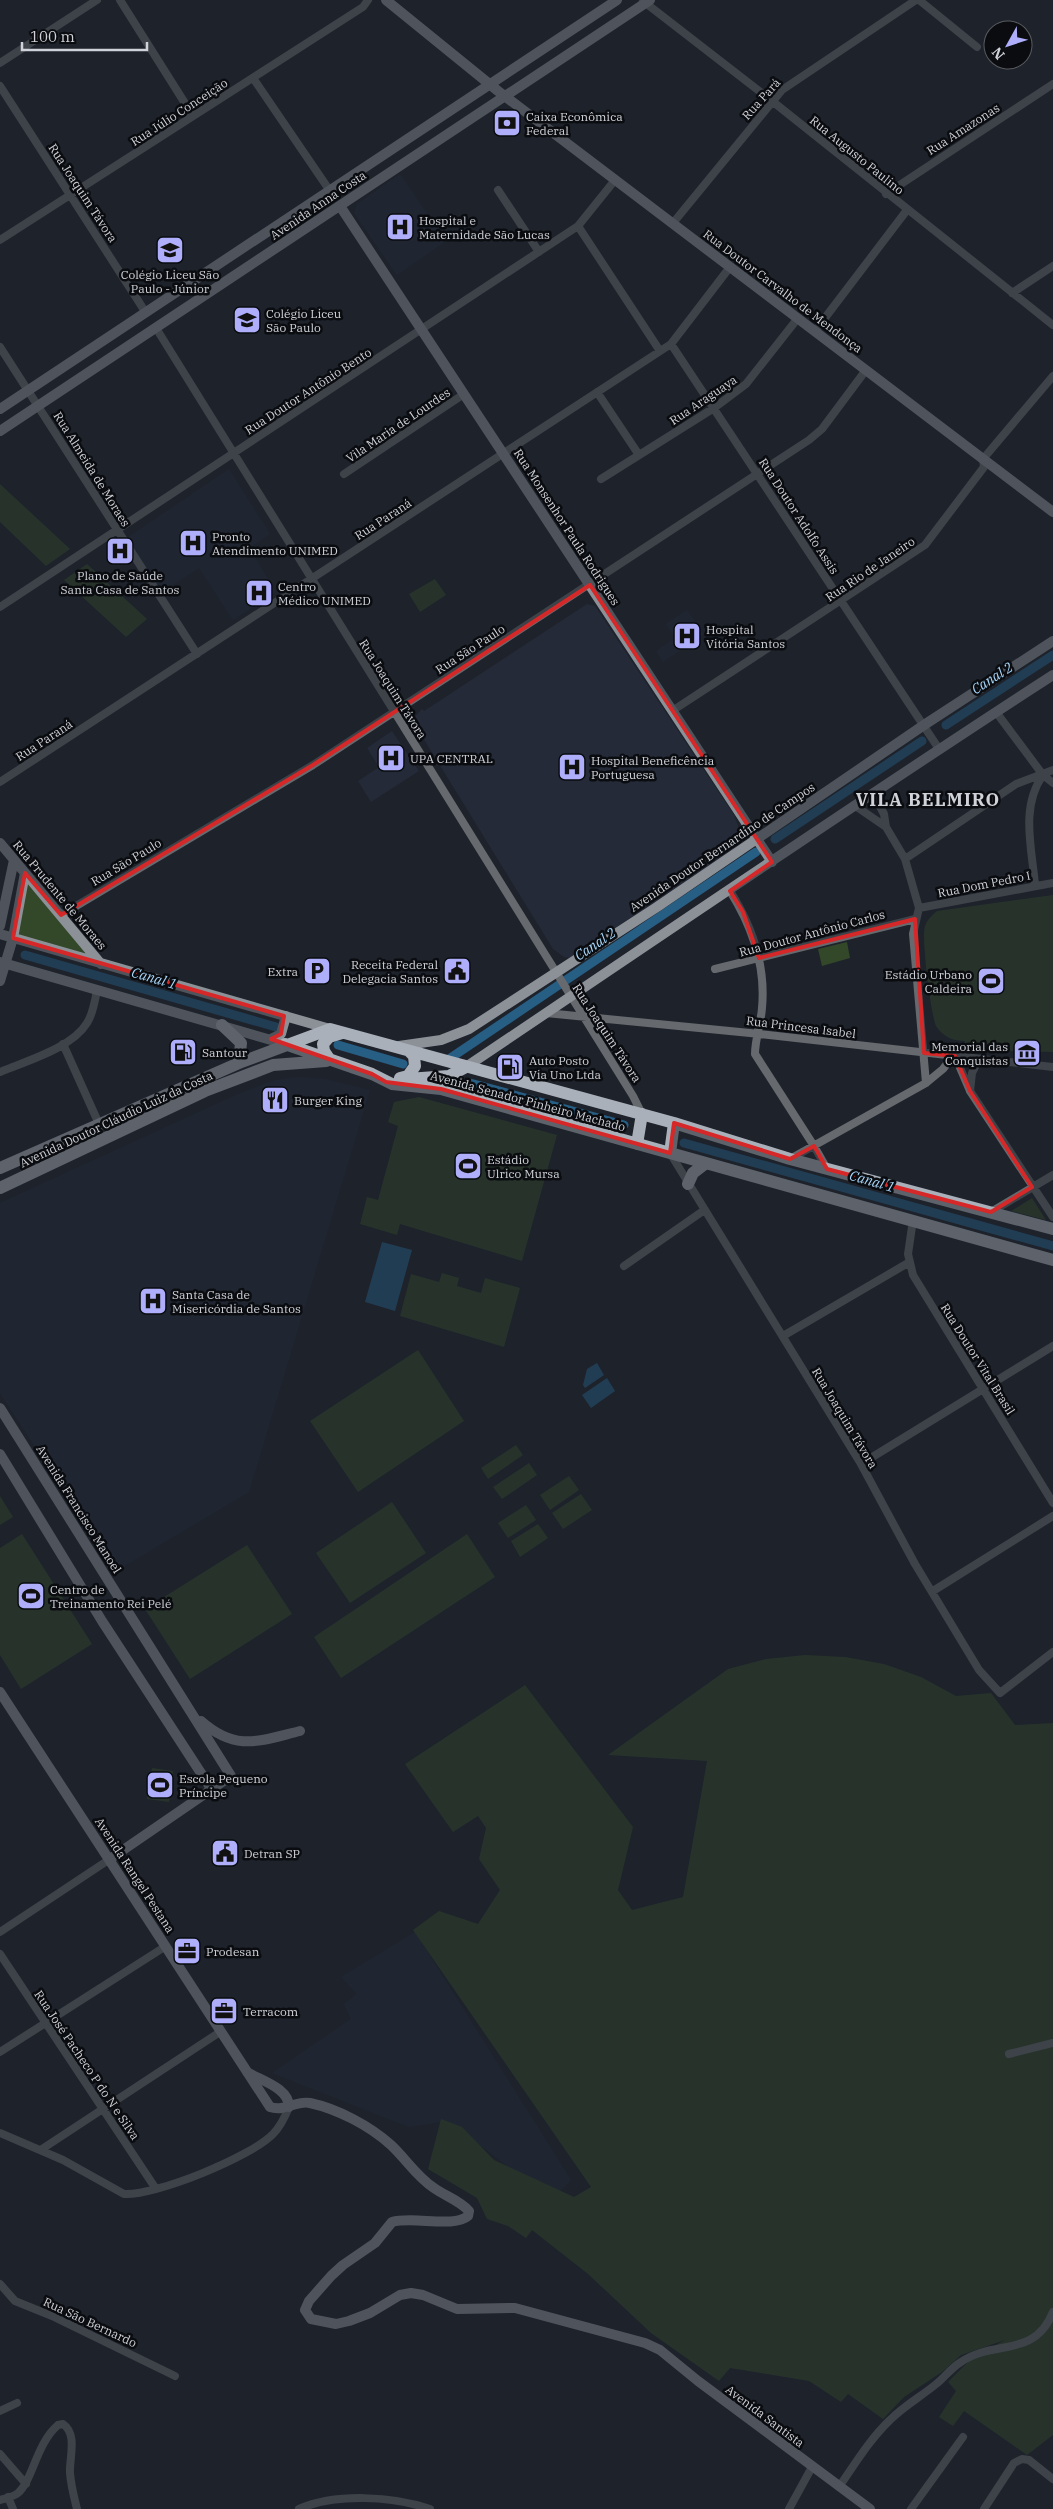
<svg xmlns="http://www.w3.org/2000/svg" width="1053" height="2509" font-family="'IBM Plex Serif',serif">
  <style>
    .built { fill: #242a38 }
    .green { fill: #334729 }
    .water { fill: #275e84 }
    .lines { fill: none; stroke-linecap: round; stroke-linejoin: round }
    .canal { stroke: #275e84; stroke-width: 9 }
    .street { stroke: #66696d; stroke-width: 8 }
    .secondary { stroke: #8c9198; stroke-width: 10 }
    .primary { stroke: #aab0b9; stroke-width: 12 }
    .marked { fill: none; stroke: #d62828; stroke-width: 4; stroke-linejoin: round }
    .labels { text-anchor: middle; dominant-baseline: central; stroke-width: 5; stroke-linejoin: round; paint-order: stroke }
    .street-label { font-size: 12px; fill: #cfd2d8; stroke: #0a0c10 }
    .poi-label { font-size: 12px; fill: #cfd2d8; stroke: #0a0c10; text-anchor: start }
    .water-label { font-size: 14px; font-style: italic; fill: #a8d6f9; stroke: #0a0c10 }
    .district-label { font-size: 18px; font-weight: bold; letter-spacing: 1px; fill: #cfd2d8; stroke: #0a0c10 }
  </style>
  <rect width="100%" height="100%" fill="#1e222b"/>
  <path class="built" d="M 400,174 L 446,241 L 397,275 L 354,213 L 357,204 Z
    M 229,469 L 270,534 L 249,548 L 276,592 L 233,620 L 199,568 L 162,592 L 127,538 Z
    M 587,604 L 595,606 L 734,815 L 741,834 L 739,843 L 733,850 L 570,958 L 564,957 L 553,949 L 412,720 L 422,709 L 424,711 Z
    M 687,610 L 704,634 L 663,662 L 656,651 L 675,638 L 666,624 Z
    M 392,731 L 419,771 L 371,802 L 358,781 L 379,767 L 367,748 Z
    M 298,1077 L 325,1079 L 370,1090 L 249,1492 L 116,1571 L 0,1393 L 0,1203 L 236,1095 L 275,1080 Z
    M 415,1932 L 571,2180 L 547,2204 L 535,2180 L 510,2168 L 477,2143 L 440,2122 L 409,2127 L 272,2073 L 351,2019 L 344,2004 L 357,1994 L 341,1977 Z"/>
  <path class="green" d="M 0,484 L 70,549 L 46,566 L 0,522 Z
    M 87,564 L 147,619 L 126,637 L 64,580 Z
    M 435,579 L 446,595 L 420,612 L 409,594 Z
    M 26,878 L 95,960 L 16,935 Z
    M 1053,895 L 1053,1052 L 976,1050 L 976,1046 L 965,1045 L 965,1041 C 953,1041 943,1037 936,1026 C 931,1015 921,938 925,926 C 927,920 932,915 937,911 Z
    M 847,942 L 850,958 L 822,966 L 818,949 Z
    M 419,1097 L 557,1135 L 522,1261 L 400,1224 L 397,1235 L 360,1224 L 367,1197 L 378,1200 L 398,1126 L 388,1122 L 394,1102 Z
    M 1032,1198 L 1046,1220 L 1011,1211 Z
    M 442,1273 L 459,1278 L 457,1286 L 481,1293 L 485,1278 L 520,1288 L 504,1347 L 400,1316 L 411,1274 L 439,1282 Z
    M 418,1350 L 464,1421 L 358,1492 L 310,1421 Z
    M 516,1445 L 523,1455 L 488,1479 L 481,1468 Z
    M 529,1463 L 537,1475 L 502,1499 L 493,1487 Z
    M 569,1476 L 579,1490 L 550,1510 L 540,1495 Z
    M 581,1494 L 592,1510 L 563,1529 L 552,1513 Z
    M 0,1496 L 13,1517 L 0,1525 Z
    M 392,1502 L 426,1553 L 350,1603 L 316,1553 Z
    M 526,1505 L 536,1520 L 508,1538 L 498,1523 Z
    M 538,1524 L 548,1538 L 520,1557 L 511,1541 Z
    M 22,1534 L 92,1644 L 21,1689 L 0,1655 L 0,1548 Z
    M 467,1534 L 495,1577 L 341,1678 L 314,1637 Z
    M 247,1545 L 292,1614 L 190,1679 L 145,1609 Z
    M 805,1655 L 845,1657 L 884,1664 L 921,1677 L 956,1696 L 991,1693 L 1015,1725 L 1053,1723 L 1053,2435 L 1027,2455 L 964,2411 L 953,2426 L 939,2417 L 956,2391 L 948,2382 L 972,2358 L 1005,2340 L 961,2355 L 942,2372 L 904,2397 L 883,2419 L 848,2394 L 841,2402 L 809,2381 L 730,2368 L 719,2381 L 651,2333 L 588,2274 L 532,2230 L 526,2238 L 508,2226 L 487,2219 L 477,2198 L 428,2169 L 441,2119 L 462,2127 L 494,2160 L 574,2197 L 591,2187 L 413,1930 L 439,1911 L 478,1924 L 500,1890 L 479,1859 L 486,1828 L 478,1816 L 453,1832 L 405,1764 L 525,1685 L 633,1827 L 618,1890 L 632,1910 L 683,1897 L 707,1761 L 608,1755 L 728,1669 L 766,1659 Z
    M 152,1768 L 173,1771 L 169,1802 L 147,1799 Z"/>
  <path class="water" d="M 382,1242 L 412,1250 L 395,1311 L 365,1302 Z
    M 597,1363 L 604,1375 L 585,1388 L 583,1385 L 587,1369 Z
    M 607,1378 L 615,1391 L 591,1408 L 582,1395 Z"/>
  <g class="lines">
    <path class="canal" d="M 946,725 L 1053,655
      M 775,839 L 922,741
      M 25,955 L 276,1027
      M 338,1045 L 403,1064
      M 449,1059 L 756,852
      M 470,1083 L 624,1125
      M 684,1143 L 1053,1246"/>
    <path class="street" d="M 120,0 L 193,116
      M 919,0 L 977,47
      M 643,1 L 772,101 L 1053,325
      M 0,63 L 97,0
      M 253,78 L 330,191
      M 0,86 L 146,313
      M 498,190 L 539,252
      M 886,194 L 1053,84
      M 673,223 L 782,90 L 916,0
      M 578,226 L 660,351
      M 0,240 L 363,7 L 368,0
      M 1012,293 L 1053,266
      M 156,328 L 633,1096 L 642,1114
      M 815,331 L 907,210
      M 671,344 L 939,749
      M 0,347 L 197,654
      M 597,392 L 639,455
      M 344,474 L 464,394
      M 601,479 L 714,408 L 746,384 L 798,318
      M 0,607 L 578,226 L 615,180
      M 672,711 L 925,545 L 984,467 L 983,459 L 1053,376
      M 996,712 L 1043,775 C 1020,807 1032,849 1035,885
      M 1043,775 L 1053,783
      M 0,782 L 671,344 L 730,267
      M 879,789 L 876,799 L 884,814 L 886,827 L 905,859 L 919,908 L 913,934 L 926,1083
      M 854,805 L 886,827
      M 905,859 L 1016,784 L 1053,770
      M 730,891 C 752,926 766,965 762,1008 C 761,1023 755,1039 755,1054 L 814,1146 L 827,1169
      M 919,908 L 1053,883
      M 61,915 L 313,765 L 809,440 L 822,429 L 866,370
      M 715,969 L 915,919
      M 546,1013 L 750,1033 L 1053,1067
      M 63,1044 L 99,1124
      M 955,1056 L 970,1091 L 1053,1217
      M 0,1072 C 26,1061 72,1048 87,1023 C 93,1014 95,1001 97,990
      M 970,1091 L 972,1073 L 979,1059
      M 670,1153 L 861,1464 L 915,1564 L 979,1670 L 1000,1693 L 1053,1652
      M 790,1159 L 926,1083 L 943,1069 L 953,1056
      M 991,1212 L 1053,1175
      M 913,1220 L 908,1254 L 913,1275 L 1053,1503
      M 624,1266 L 703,1211
      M 783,1336 L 908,1263
      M 861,1464 L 1053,1346
      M 933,1591 L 1053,1516
      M 0,1932 L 110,1859
      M 0,1954 L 156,2189
      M 0,2052 L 166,1946
      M 1009,2054 L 1053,2043
      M 0,2133 L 63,2160 L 124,2194 C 155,2196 251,2157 273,2134 C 281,2126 285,2117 289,2107
      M 42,2149 L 220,2032
      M 0,2284 L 15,2301 L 52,2316 L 175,2376
      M 0,2411 L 17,2403
      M 0,2454 L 26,2484
      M 839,2487 C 855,2464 870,2439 890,2420 C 904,2406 920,2397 935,2385 C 944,2378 951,2368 961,2362 C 994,2339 1034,2359 1053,2312
      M 8,2497 L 13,2509
      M 0,2500 C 6,2498 13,2497 18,2493 C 33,2480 36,2444 58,2425 L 63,2424 C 78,2434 69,2459 70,2473 C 71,2486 74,2497 77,2509
      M 299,2509 C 335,2493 393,2496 430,2509
      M 789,2509 L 812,2467
      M 911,2509 L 963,2437
      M 984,2509 L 1014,2463 L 1022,2459 L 1029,2460 L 1053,2479"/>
    <path class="secondary" d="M 386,0 L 498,91 L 1053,512
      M 340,206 L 772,862
      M 0,409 L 617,0
      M 0,431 L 650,0
      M 0,843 L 101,964
      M 0,926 L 14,860
      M 0,934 L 330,1029
      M 0,962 L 285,1044
      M 0,981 L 13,938 L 25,873
      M 271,1039 L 281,1034 L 286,1016
      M 399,1046 L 441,1040 L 469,1029 L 657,907 L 924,725 L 1053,641
      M 466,1067 C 661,936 855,803 1053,675
      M 0,1408 L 231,1776 L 110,1859
      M 0,1454 L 102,1621 L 212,1790
      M 0,1692 L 270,2107 C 285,2112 296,2100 310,2103 C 338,2109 370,2126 391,2145 C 406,2159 417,2177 434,2188 C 445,2196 459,2200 469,2211 L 468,2216 C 454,2228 413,2216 392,2222 L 375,2243 L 343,2265 L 331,2276 L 309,2301 L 305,2310 L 311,2319 L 336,2324 L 349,2321 L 370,2313 L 400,2295 L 411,2293 L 423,2295 L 457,2309 L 515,2308 L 645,2343 L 660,2350 L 698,2381 L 870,2509
      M 201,1721 C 236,1752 259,1741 300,1731
      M 247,2072 C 262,2081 289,2088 289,2107"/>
    <path class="primary" d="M 222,1025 L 241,1043 L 239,1063
      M 285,1044 L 372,1074 L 392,1084 L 441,1089 L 1053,1260
      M 330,1060 L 324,1051 L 323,1044 L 329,1037 L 342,1033
      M 400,1078 L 408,1076 L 415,1066 L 414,1056 L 410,1052
      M 408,1079 L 449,1076 L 466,1067
      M 637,1144 L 642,1114
      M 670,1153 L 674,1123
      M 0,1168 L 239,1063 L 330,1029 L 674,1123 L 790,1159 L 1053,1229
      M 688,1184 L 693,1173 L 706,1163
      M 0,1188 L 205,1091 L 273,1065 L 326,1061"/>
  </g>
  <path d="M0 0H1053V2509H0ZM 590,585 L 772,862 L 730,891 L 743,912 L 759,958 L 915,919 L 924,1053 L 955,1056 L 970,1091 L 1032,1187 L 991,1212 L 827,1169 L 814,1146 L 790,1159 L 674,1123 L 670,1153 L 441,1089 L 386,1082 L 372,1074 L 271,1039 L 281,1034 L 284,1016 L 13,938 L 25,873 L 61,915 L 313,765 Z" fill="#1e222b" fill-opacity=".55" fill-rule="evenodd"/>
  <path class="marked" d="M 590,585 L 772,862 L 730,891 L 743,912 L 759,958 L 915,919 L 924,1053 L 955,1056 L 970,1091 L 1032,1187 L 991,1212 L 827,1169 L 814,1146 L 790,1159 L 674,1123 L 670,1153 L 441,1089 L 386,1082 L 372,1074 L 271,1039 L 281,1034 L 284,1016 L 13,938 L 25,873 L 61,915 L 313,765 Z"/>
  <defs>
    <g id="bank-square" transform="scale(1.4375)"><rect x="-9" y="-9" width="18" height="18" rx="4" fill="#aeaefa" stroke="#0a0c10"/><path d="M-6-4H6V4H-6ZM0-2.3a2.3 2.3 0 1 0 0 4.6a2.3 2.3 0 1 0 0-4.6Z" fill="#111"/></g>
    <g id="hospital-square" transform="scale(1.4375)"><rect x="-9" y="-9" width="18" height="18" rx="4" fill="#aeaefa" stroke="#0a0c10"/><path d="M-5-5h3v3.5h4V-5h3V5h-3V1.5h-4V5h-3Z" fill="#111"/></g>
    <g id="school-square" transform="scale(1.4375)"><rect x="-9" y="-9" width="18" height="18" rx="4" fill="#aeaefa" stroke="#0a0c10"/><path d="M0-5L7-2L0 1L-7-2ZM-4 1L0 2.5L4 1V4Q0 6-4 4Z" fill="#111"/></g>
    <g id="parking-square" transform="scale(1.4375)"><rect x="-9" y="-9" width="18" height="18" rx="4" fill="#aeaefa" stroke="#0a0c10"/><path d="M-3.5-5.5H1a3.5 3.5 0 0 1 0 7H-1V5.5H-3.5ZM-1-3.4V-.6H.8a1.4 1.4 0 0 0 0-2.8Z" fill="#111"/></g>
    <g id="civic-square" transform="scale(1.4375)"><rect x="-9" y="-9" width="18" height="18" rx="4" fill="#aeaefa" stroke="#0a0c10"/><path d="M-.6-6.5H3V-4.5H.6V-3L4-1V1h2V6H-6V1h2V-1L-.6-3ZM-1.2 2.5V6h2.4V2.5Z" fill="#111"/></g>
    <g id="stadium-square" transform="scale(1.4375)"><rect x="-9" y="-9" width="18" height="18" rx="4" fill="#aeaefa" stroke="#0a0c10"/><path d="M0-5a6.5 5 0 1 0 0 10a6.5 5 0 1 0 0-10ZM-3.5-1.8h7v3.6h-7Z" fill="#111"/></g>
    <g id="fuel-square" transform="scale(1.4375)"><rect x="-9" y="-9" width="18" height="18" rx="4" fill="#aeaefa" stroke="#0a0c10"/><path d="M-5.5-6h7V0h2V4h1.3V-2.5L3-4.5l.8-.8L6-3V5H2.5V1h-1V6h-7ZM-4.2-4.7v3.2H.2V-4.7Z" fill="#111"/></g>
    <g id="museum-square" transform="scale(1.4375)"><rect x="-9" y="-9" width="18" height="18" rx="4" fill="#aeaefa" stroke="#0a0c10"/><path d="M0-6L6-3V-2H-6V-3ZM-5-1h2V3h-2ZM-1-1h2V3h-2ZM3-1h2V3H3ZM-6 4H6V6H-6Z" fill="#111"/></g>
    <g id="restaurant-square" transform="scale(1.4375)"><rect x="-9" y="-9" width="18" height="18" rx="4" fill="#aeaefa" stroke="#0a0c10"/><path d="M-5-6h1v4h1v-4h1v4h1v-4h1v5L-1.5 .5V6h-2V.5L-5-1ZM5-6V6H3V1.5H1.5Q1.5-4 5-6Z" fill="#111"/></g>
    <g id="office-square" transform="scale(1.4375)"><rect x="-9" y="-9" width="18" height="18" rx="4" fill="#aeaefa" stroke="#0a0c10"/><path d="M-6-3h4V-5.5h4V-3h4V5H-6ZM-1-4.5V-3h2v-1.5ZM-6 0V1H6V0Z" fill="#111"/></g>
  </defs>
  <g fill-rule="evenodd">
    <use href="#bank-square" x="507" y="123"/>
    <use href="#hospital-square" x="400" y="227"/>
    <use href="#school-square" x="170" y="250"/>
    <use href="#school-square" x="247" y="320"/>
    <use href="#hospital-square" x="193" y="543"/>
    <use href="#hospital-square" x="120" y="551"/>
    <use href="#hospital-square" x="259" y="593"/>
    <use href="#hospital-square" x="687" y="636"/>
    <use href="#hospital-square" x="391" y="758"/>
    <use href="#hospital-square" x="572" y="767"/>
    <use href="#parking-square" x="317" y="971"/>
    <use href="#civic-square" x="457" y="971"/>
    <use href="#stadium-square" x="991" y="981"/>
    <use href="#fuel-square" x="183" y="1052"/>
    <use href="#museum-square" x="1027" y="1053"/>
    <use href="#fuel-square" x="510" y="1067"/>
    <use href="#restaurant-square" x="275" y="1100"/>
    <use href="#stadium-square" x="468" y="1166"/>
    <use href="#hospital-square" x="153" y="1301"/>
    <use href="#stadium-square" x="31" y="1596"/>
    <use href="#stadium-square" x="160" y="1785"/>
    <use href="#civic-square" x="225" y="1853"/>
    <use href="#office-square" x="187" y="1951"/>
    <use href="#office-square" x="224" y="2011"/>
  </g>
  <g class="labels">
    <g class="street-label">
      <text transform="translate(761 99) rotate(-48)">Rua Pará</text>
      <text transform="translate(179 112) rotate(-33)">Rua Júlio Conceição</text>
      <text transform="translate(963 129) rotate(-33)">Rua Amazonas</text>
      <text transform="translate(857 155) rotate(39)">Rua Augusto Paulino</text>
      <text transform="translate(83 193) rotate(57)">Rua Joaquim Távora</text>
      <text transform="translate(318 205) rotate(-34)">Avenida Anna Costa</text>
      <text transform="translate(783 291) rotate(37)">Rua Doutor Carvalho de Mendonça</text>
      <text transform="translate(308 391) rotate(-33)">Rua Doutor Antônio Bento</text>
      <text transform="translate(703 400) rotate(-34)">Rua Araguaya</text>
      <text transform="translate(398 425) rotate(-34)">Vila Maria de Lourdes</text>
      <text transform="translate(92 469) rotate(58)">Rua Almeida de Moraes</text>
      <text transform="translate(799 516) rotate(57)">Rua Doutor Adolfo Assis</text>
      <text transform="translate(383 519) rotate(-33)">Rua Paraná</text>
      <text transform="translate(567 527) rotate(57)">Rua Monsenhor Paula Rodrigues</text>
      <text transform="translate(870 569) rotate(-34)">Rua Rio de Janeiro</text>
      <text transform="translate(470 649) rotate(-33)">Rua São Paulo</text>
      <text transform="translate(393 689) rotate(58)">Rua Joaquim Távora</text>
      <text transform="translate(44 740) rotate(-33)">Rua Paraná</text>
      <text transform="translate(722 847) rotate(-34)">Avenida Doutor Bernardino de Campos</text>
      <text transform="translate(126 862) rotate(-31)">Rua São Paulo</text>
      <text transform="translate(984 884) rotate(-11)">Rua Dom Pedro I</text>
      <text transform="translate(60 895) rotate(50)">Rua Prudente de Moraes</text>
      <text transform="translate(812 933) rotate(-15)">Rua Doutor Antônio Carlos</text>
      <text transform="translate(801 1027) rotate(7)">Rua Princesa Isabel</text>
      <text transform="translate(607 1033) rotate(57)">Rua Joaquim Távora</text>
      <text transform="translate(528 1101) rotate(15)">Avenida Senador Pinheiro Machado</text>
      <text transform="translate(116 1119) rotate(-25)">Avenida Doutor Cláudio Luiz da Costa</text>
      <text transform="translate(978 1359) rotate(58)">Rua Doutor Vital Brasil</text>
      <text transform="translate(845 1418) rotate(59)">Rua Joaquim Távora</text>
      <text transform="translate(79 1509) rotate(58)">Avenida Francisco Manoel</text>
      <text transform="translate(135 1875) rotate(57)">Avenida Rangel Pestana</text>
      <text transform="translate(87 2065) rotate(56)">Rua José Pacheco P do N e Silva</text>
      <text transform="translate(90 2322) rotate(25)">Rua São Bernardo</text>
      <text transform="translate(765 2416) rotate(37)">Avenida Santista</text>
    </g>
    <g class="poi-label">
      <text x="526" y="116">Caixa Econômica<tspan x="526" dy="14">Federal</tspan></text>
      <text x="419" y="220">Hospital e<tspan x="419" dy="14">Maternidade São Lucas</tspan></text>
      <text x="170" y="274" text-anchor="middle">Colégio Liceu São<tspan x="170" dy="14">Paulo - Júnior</tspan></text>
      <text x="266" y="313">Colégio Liceu<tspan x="266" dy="14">São Paulo</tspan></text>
      <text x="212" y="536">Pronto<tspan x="212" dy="14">Atendimento UNIMED</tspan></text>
      <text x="120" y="575" text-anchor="middle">Plano de Saúde<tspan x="120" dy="14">Santa Casa de Santos</tspan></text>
      <text x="278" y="586">Centro<tspan x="278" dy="14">Médico UNIMED</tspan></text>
      <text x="706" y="629">Hospital<tspan x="706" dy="14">Vitória Santos</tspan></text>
      <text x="410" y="758">UPA CENTRAL</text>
      <text x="591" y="760">Hospital Beneficência<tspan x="591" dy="14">Portuguesa</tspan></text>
      <text x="438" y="964" text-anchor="end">Receita Federal<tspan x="438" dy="14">Delegacia Santos</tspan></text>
      <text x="298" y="971" text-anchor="end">Extra</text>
      <text x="972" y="974" text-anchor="end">Estádio Urbano<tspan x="972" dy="14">Caldeira</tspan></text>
      <text x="1008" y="1046" text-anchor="end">Memorial das<tspan x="1008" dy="14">Conquistas</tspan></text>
      <text x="202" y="1052">Santour</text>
      <text x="529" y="1060">Auto Posto<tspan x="529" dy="14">Via Uno Ltda</tspan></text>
      <text x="294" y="1100">Burger King</text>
      <text x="487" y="1159">Estádio<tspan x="487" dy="14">Ulrico Mursa</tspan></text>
      <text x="172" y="1294">Santa Casa de<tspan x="172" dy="14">Misericórdia de Santos</tspan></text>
      <text x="50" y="1589">Centro de<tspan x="50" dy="14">Treinamento Rei Pelé</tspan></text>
      <text x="179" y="1778">Escola Pequeno<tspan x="179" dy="14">Príncipe</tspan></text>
      <text x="244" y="1853">Detran SP</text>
      <text x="206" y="1951">Prodesan</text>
      <text x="243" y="2011">Terracom</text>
    </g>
    <g class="water-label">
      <text transform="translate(992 678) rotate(-33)">Canal 2</text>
      <text transform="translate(595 944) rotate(-34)">Canal 2</text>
      <text transform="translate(154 978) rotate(16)">Canal 1</text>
      <text transform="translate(872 1181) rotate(16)">Canal 1</text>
    </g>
    <g class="district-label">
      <text x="928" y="799">VILA BELMIRO</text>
    </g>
  </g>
  <g transform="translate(1008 45) rotate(230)"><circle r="24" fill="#0a0c10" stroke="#595b60"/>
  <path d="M0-4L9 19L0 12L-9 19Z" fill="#aeaefa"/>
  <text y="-8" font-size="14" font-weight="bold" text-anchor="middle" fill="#cfd2d8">N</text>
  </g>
  <path d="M22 42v8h125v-8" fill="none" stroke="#cfd2d8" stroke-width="2.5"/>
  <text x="30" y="42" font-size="15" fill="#cfd2d8" stroke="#0a0c10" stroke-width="4" paint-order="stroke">100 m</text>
</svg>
